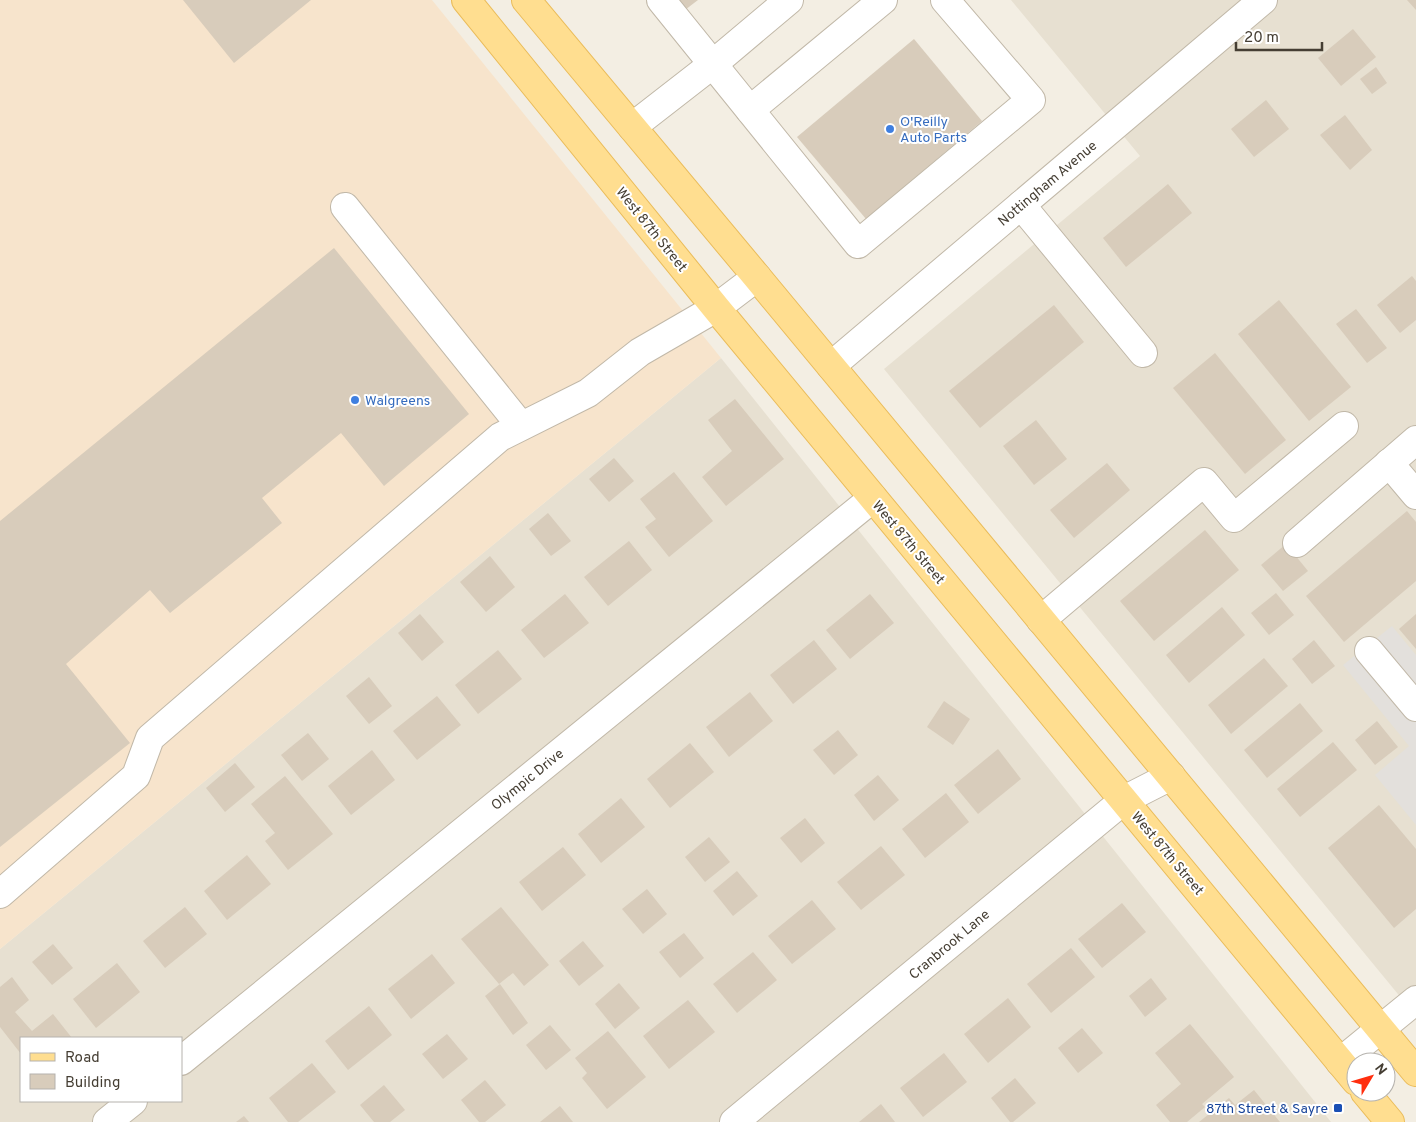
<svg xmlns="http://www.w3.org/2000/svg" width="1416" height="1122" font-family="Overpass,sans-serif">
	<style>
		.residential { fill: #e7e0d1; fill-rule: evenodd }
		.commercial { fill: #f7e4cc }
		.parking { fill: #e3e0dc }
		.building { fill: #d8ccbb }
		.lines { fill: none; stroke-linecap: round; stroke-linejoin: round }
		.minor-casing { stroke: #c1b8a8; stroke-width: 30 }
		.major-casing { stroke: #eabc5a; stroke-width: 30 }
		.minor { stroke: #fff; stroke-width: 28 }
		.major { stroke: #ffde90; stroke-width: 28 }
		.shop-dot { fill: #3f7fe0; stroke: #fff; stroke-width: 2 }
		.transit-dot { fill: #1a4fb4; stroke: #fff; stroke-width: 2 }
		.labels { text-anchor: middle; stroke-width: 4; stroke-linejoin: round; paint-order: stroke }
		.shop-label { font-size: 14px; fill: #366cbe; stroke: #fff; text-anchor: start }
		.street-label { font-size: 14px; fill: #453e33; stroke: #fff }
		.transit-label { font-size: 14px; fill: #164399; stroke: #fff; text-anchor: end }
	</style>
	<rect width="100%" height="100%" fill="#f3eee3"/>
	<g class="residential">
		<path d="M1011,0H1416V1016L884,369L1140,156Z"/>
		<path d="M721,358L1331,1122H0V949ZM21,1038H181V1101H21Z"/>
	</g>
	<path class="commercial" d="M0,0H432L721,358L0,949Z"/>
	<path class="parking" d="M1392,626L1416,655V825L1375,775L1409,746L1343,665Z"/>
	<g class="building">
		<path d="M183,0H311L234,63Z"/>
		<path d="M670,0H698L681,13Z"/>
		<path d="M1407,0H1416V10Z"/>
		<path d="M1353,29L1376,57L1341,86L1318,58Z"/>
		<path d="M914,39L982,121L866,219L797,137Z"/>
		<path d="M1376,67L1387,83L1372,94L1360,79Z"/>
		<path d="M1266,100L1289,129L1254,157L1231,129Z"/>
		<path d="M1345,115L1372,150L1350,170L1320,135Z"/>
		<path d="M1168,184L1192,213L1126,267L1103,238Z"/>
		<path d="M334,248L469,414L384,486L341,433L262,498L282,523L170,613L150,590L66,664L130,743L0,847V521Z"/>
		<path d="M1412,276L1416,281V320L1400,333L1377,305Z"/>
		<path d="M1279,300L1351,387L1309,421L1238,334Z"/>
		<path d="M1054,305L1084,342L980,428L949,391Z"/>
		<path d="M1356,309L1387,348L1367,363L1336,324Z"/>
		<path d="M1215,353L1286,440L1245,474L1173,388Z"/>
		<path d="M735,399L784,459L726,506L702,477L732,451L708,420Z"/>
		<path d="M1036,420L1067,459L1034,485L1003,446Z"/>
		<path d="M614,458L634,481L609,502L589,479Z"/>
		<path d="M1107,463L1130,490L1074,538L1050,510Z"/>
		<path d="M674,472L713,521L669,557L645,527L656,519L640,499Z"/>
		<path d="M1407,511L1416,522V581L1344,642L1306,596Z"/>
		<path d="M548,513L571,541L551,556L529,529Z"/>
		<path d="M1205,530L1239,570L1154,641L1120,601Z"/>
		<path d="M629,541L652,570L608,606L584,577Z"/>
		<path d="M1286,544L1308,571L1283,591L1261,565Z"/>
		<path d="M490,556L515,587L486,612L460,582Z"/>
		<path d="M1276,593L1294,615L1269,635L1251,613Z"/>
		<path d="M565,594L589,623L544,658L521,630Z"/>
		<path d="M870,594L894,623L850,659L826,630Z"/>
		<path d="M1222,607L1245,635L1189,683L1166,655Z"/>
		<path d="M420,614L444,642L422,661L398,633Z"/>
		<path d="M1416,614V649L1399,629Z"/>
		<path d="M814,640L837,669L793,704L770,675Z"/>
		<path d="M1314,640L1335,666L1312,684L1292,659Z"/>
		<path d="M498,650L522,679L478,714L455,685Z"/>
		<path d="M1264,658L1288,686L1231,734L1208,705Z"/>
		<path d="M369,677L392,706L369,724L346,696Z"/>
		<path d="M750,692L773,721L729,757L706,727Z"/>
		<path d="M437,696L461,725L417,760L393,731Z"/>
		<path d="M944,701L970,719L953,745L927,727Z"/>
		<path d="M1300,703L1323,731L1267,778L1244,750Z"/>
		<path d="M1377,721L1398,747L1375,765L1355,740Z"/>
		<path d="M838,730L858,755L834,775L813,750Z"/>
		<path d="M308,733L329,759L302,781L281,755Z"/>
		<path d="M1333,742L1357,770L1300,817L1277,789Z"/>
		<path d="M690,743L714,772L670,808L647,779Z"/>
		<path d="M998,749L1021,779L978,814L954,785Z"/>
		<path d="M372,750L395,780L351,815L328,786Z"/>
		<path d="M235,763L255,787L225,812L206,788Z"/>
		<path d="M878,775L899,800L874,821L854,795Z"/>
		<path d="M285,776L333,834L288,870L265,841L275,833L251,804Z"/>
		<path d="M946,793L969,822L925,858L902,829Z"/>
		<path d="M621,798L645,827L601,863L578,834Z"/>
		<path d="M1379,805L1416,849V909L1394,928L1328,848Z"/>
		<path d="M805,818L825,843L801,863L780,838Z"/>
		<path d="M709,837L730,862L705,882L685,857Z"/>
		<path d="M881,846L905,875L861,910L837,882Z"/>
		<path d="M563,847L586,875L542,911L519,882Z"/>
		<path d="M247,855L271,884L227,920L204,891Z"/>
		<path d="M737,871L758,896L733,916L713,891Z"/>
		<path d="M647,889L667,914L643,934L622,909Z"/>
		<path d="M812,900L836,929L792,964L768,936Z"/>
		<path d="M1122,903L1146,932L1102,968L1078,939Z"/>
		<path d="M185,907L207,934L165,968L143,941Z"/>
		<path d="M501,907L549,965L524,986L513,973L499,984L461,939Z"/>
		<path d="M684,933L704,958L680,978L659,952Z"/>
		<path d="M583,941L604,966L579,986L559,961Z"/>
		<path d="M53,944L73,968L52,985L32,962Z"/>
		<path d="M1071,948L1095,977L1051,1013L1027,984Z"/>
		<path d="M753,952L777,980L737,1013L713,984Z"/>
		<path d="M432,954L455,983L411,1019L388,989Z"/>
		<path d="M117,963L140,992L96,1028L73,999Z"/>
		<path d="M12,977L29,1000L15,1012L32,1031L53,1014L72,1038H21V1054L0,1027V987Z"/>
		<path d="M1151,978L1167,999L1145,1017L1129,996Z"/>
		<path d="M619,983L640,1008L615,1029L595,1004Z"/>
		<path d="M500,984L528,1023L513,1035L485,996Z"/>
		<path d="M1008,998L1031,1027L988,1063L964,1034Z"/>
		<path d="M688,1000L715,1032L669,1069L643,1036Z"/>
		<path d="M369,1006L392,1035L348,1070L325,1041Z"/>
		<path d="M1190,1024L1234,1077L1202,1104L1205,1107L1187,1122H1170L1156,1105L1181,1084L1155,1053Z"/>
		<path d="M550,1025L571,1050L546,1070L526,1045Z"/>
		<path d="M1082,1028L1103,1053L1078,1073L1058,1048Z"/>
		<path d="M608,1031L646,1077L607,1109L582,1078L587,1073L575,1058Z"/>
		<path d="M447,1034L468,1059L443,1079L422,1054Z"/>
		<path d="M944,1053L967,1082L923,1117L900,1088Z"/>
		<path d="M312,1063L336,1092L298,1122H288L269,1098Z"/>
		<path d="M1015,1078L1036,1103L1013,1122H1010L991,1098Z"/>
		<path d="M485,1080L506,1105L485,1122H479L461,1100Z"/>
		<path d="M384,1085L405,1110L390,1122H374L360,1105Z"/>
		<path d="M1254,1090L1280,1122H1199L1229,1098L1235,1105Z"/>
		<path d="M881,1104L895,1122H859Z"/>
		<path d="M560,1106L573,1122H540Z"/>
		<path d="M244,1116L249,1122H236Z"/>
	</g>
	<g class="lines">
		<defs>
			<g id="minor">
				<path d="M661,0L858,244L1031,100L945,0"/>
				<path d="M750,110L883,0"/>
				<path d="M632,127L713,64L789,0"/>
				<path d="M1021,205L1143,353"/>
				<path d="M345,207L521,426"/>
				<path d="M831,366L1263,0"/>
				<path d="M1389,463L1416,495"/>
				<path d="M1297,543L1416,440"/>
				<path d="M1041,620L1204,482L1234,518L1344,426"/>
				<path d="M1369,651L1416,707"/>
				<path d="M0,894L136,776L150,738L500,437L588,393L640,352L716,308L757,277"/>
				<path d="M181,1061L873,498"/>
				<path d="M1340,1062L1416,1000"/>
				<path d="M107,1122L133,1101"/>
				<path d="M734,1122L1124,800L1171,776"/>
			</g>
			<g id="major">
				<path d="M466,0L716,308L1356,1081"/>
				<path d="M526,0L757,277L1416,1072"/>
				<path d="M1365,1092L1390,1122"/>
			</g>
		</defs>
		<use href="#minor" class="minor-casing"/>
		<use href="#major" class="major-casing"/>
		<use href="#minor" class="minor"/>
		<use href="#major" class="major"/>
	</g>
	<g class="shop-dot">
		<circle cx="890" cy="129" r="5"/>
		<circle cx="355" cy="400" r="5"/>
	</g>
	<rect class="transit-dot" x="1333" y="1103" width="10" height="10" rx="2.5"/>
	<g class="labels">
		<g class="shop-label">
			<text x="900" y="126">O'Reilly<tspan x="900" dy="16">Auto Parts</tspan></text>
			<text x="365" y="405">Walgreens</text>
		</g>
		<g class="street-label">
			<text transform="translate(1047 183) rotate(-40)" y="5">Nottingham Avenue</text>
			<text transform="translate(652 229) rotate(51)" y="5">West 87th Street</text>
			<text transform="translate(909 542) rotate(50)" y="5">West 87th Street</text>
			<text transform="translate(527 779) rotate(-39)" y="5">Olympic Drive</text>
			<text transform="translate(1168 853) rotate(50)" y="5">West 87th Street</text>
			<text transform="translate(949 944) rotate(-40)" y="5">Cranbrook Lane</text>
		</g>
		<g class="transit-label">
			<text x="1328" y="1113">87th Street &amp; Sayre</text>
		</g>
	</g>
	<rect x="20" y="1037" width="162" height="65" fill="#ffffff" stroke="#b5b2ad"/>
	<rect x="30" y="1053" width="25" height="8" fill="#ffde90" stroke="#b5b2ad"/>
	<text x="65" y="1062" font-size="15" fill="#453e33">Road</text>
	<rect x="30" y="1074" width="25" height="15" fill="#d8ccbb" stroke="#b5b2ad"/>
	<text x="65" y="1087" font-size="15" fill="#453e33">Building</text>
	<g transform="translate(1371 1077) rotate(52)"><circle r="24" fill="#ffffff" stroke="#b5b2ad"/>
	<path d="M0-4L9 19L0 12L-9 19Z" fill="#ff2e0e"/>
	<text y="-8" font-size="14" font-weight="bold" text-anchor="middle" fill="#453e33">N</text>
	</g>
	<path d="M1236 42v8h86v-8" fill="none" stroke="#453e33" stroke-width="2.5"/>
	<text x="1244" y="42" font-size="15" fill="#453e33" stroke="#ffffff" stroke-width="4" paint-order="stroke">20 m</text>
</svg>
